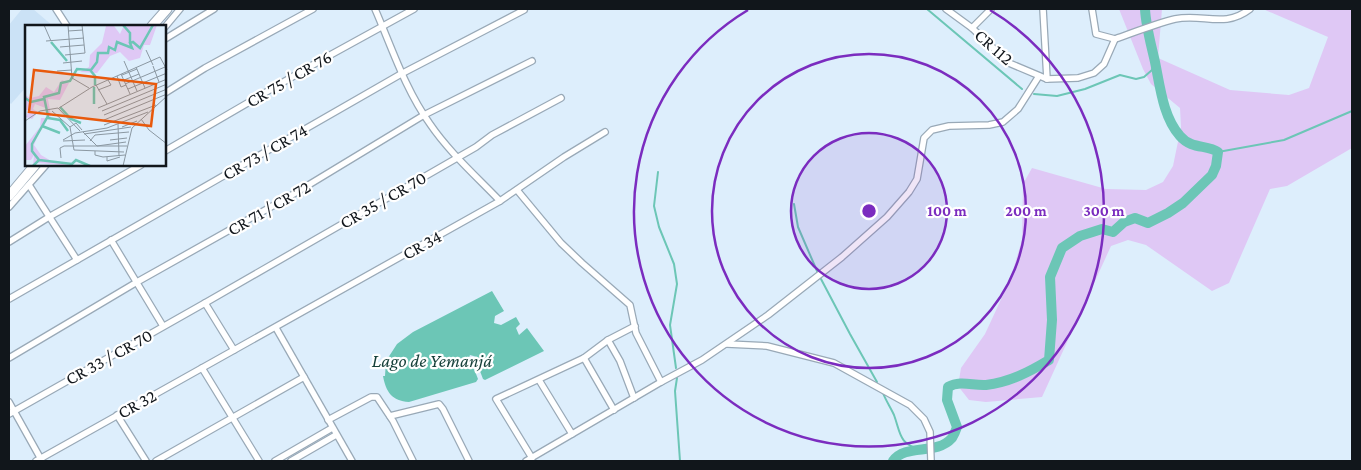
<svg xmlns="http://www.w3.org/2000/svg" width="1361" height="470" font-family="'Crimson Pro',serif">
	<style>
		.built { fill: #cbe2f6 }
		.green { fill: #dfc8f5 }
		.water { fill: #6cc6b6 }
		.lines { fill: none; stroke-linecap: round; stroke-linejoin: round }
		.stream { stroke: #6cc6b6; stroke-width: 2 }
		.river { stroke: #6cc6b6; stroke-width: 10 }
		.street-casing { stroke: #99a9b7; stroke-width: 8 }
		.primary-casing { stroke: #99a9b7; stroke-width: 11 }
		.street { stroke: #fff; stroke-width: 5.5 }
		.primary { stroke: #fff; stroke-width: 9 }
		.ring { fill: none; stroke: #7b2cbf; stroke-width: 2.5 }
		.labels { text-anchor: middle; stroke-width: 4.5; stroke-linejoin: round; paint-order: stroke }
		.street-label { font-size: 18px; fill: #11161b; stroke: #fff }
		.water-label { font-size: 19px; font-style: italic; fill: #153f39; stroke: #fff }
		.inset-river { fill: none; stroke: #6cc6b6; stroke-width: 2.5 }
		.inset-road { fill: none; stroke: #8b98a2; stroke-width: 1 }
		.view { fill: #e8590c; fill-opacity: 0.15; stroke: #e8590c; stroke-width: 2.5 }
		.inset-edge { fill: none; stroke: #11161b; stroke-width: 2.5 }
		.centre { fill: #7b2cbf; stroke: #fff; stroke-width: 2.5 }
		.ring-label { font-size: 15px; text-anchor: middle; font-weight: bold; fill: #7b2cbf; stroke: #fff; stroke-width: 4.5; stroke-linejoin: round; paint-order: stroke }
	</style>
	<rect width="100%" height="100%" fill="#ddeefc"/>
	<path class="built" d="M22,9H33L53,26H26V87L11,104L9,102V25Z"/>
	<path class="green" d="M1119,9H1162L1158,58L1230,90L1289,95L1309,88L1328,37L1263,9H1352V148L1287,186L1270,189L1229,283L1212,291L1146,245L1128,240L1111,246L1042,397L986,402L969,400L958,386L961,368L985,334L1010,280L1022,240L1023,184L1032,168L1106,189L1146,190L1163,182L1173,166L1181,127L1180,108L1151,84L1143,69Z"/>
	<path class="water" d="M492,291L504,311L495,316L494,323L501,325L516,317L520,324L516,328L519,335L527,328L544,351L485,380L483,379L475,358L477,357L470,355L468,360L471,361L478,379L476,382L409,402C392,401 386,392 383,376H385L386,361L397,344L413,332Z"/>
	<g class="lines">
		<g class="stream">
			<path d="M927,9L1022,89"/>
			<path d="M1034,94L1057,96L1085,89L1120,75L1136,79L1144,77L1152,70L1154,61"/>
			<path d="M1218,152L1284,140L1352,111"/>
			<path d="M658,172L654,206L659,227L674,264L677,284L670,325L676,368"/>
			<path d="M794,204L798,227L817,271"/>
			<path d="M821,279L850,334L877,382"/>
			<path d="M677,378L675,391L680,461"/>
			<path d="M883,393C886,401 891,408 894,415C901,434 898,443 921,450"/>
		</g>
		<path class="river" d="M893,461C906,443 936,456 952,438C954,435 956,430 957,427L947,400L948,387C961,380 973,386 986,385C1010,382 1029,372 1049,360L1052,320L1050,277L1062,248L1080,236L1102,229L1113,232L1124,222L1135,218L1148,223L1168,213L1183,203L1212,175L1216,166L1218,152C1207,144 1192,150 1180,136C1163,117 1160,86 1155,62C1151,44 1146,27 1145,9"/>
		<defs>
			<g id="street">
				<path d="M56,9L67,26"/>
				<path d="M375,9C392,48 405,89 430,124C449,152 476,176 500,201"/>
				<path d="M946,9L972,28L1009,63L1047,79L1078,78L1094,73L1104,64L1115,39"/>
				<path d="M1043,9L1047,79"/>
				<path d="M1092,9L1096,34L1115,39"/>
				<path d="M165,27L180,9"/>
				<path d="M972,28L991,9"/>
				<path d="M165,39L214,9"/>
				<path d="M1115,39C1135,32 1155,24 1175,19C1203,13 1224,29 1250,9"/>
				<path d="M165,93L205,68L313,9"/>
				<path d="M165,151L323,59L414,9"/>
				<path d="M29,185L77,260"/>
				<path d="M517,190L561,243L582,263L630,305L636,333L661,382"/>
				<path d="M9,207L46,165"/>
				<path d="M111,240L163,326"/>
				<path d="M9,242L49,217L141,165"/>
				<path d="M9,299L401,74L524,10"/>
				<path d="M205,303L234,350"/>
				<path d="M276,328L352,461"/>
				<path d="M608,340L620,361L634,398"/>
				<path d="M727,344L767,346L834,363L910,405L924,419L930,432L931,461"/>
				<path d="M9,358L137,282L292,195L424,115L532,61"/>
				<path d="M584,358L614,410"/>
				<path d="M202,368L259,461"/>
				<path d="M539,380L572,434"/>
				<path d="M9,402L42,461"/>
				<path d="M9,414L205,303L476,147L492,135L561,98"/>
				<path d="M117,415L146,461"/>
				<path d="M390,416L439,404L443,409L469,461"/>
				<path d="M328,420L371,397H377L393,421L413,461"/>
				<path d="M532,458L496,399L584,358L608,340L635,326"/>
				<path d="M36,461L500,201L564,157L605,132"/>
				<path d="M156,461L304,377"/>
				<path d="M275,461L332,428"/>
				<path d="M291,461L336,435"/>
				<path d="M526,461L661,382L702,360L768,315L842,257L887,217L909,192L917,179L924,138L932,130L949,126L989,125L1003,122L1018,109L1039,76"/>
			</g>
			<g id="primary">
				<path d="M152,26L167,9"/>
				<path d="M9,196L35,165"/>
			</g>
		</defs>
		<use href="#street" class="street-casing"/>
		<use href="#primary" class="primary-casing"/>
		<use href="#street" class="street"/>
		<use href="#primary" class="primary"/>
	</g>
	<circle cx="869" cy="211" r="78" fill="#7b2cbf" fill-opacity=".12"/>
	<g class="ring">
		<circle cx="869" cy="211" r="78"/>
		<circle cx="869" cy="211" r="157"/>
		<path d="M990 10A235 235 0 1 1 748 10"/>
	</g>
	<g class="labels">
		<g class="street-label">
			<text transform="translate(994 47) rotate(41)" y="6">CR 112</text>
			<text transform="translate(289 79) rotate(-30)" y="6">CR 75 / CR 76</text>
			<text transform="translate(265 152) rotate(-30)" y="6">CR 73 / CR 74</text>
			<text transform="translate(383 200) rotate(-30)" y="6">CR 35 / CR 70</text>
			<text transform="translate(269 208) rotate(-30)" y="6">CR 71 / CR 72</text>
			<text transform="translate(422 245) rotate(-29)" y="6">CR 34</text>
			<text transform="translate(109 357) rotate(-29)" y="6">CR 33 / CR 70</text>
			<text transform="translate(137 404) rotate(-29)" y="6">CR 32</text>
		</g>
		<g class="water-label">
			<text x="432" y="367">Lago de Yemanjá</text>
		</g>
	</g>
	<g transform="translate(25 25)">
		<rect width="141" height="141" fill="#ddeefc"/>
		<path d="M99,0H132L125,20H119L115,33L104,36L95,27L85,31L72,48L55,47L64,42L65,30L77,18L81,1H89L95,9ZM37,55L44,58L35,75L23,74L26,91L18,98L9,120L16,130L28,137L49,141L12,138L8,141L9,130L6,135H0V121L15,102L16,93H21L23,84L10,79L8,84L13,87L7,94L1,92L4,85H0V70L5,73L14,71L21,62L29,67Z" fill="#dfc8f5"/>
		<path class="inset-river" d="M98,0L105,8V17M26,17L42,36M65,45L70,51V60M0,73L6,77L19,74M69,79V62M35,82L46,94L56,98M23,93L35,95L43,106M17,101L35,108M14,135L47,139L51,135L65,141M8,141L14,135L7,126V119L23,91L19,72L34,68L36,58L45,56L52,44L66,45L72,37L73,28H83L84,22L90,25L92,17L107,23L105,18L108,17L115,23L128,0"/>
		<path class="inset-road" d="M19,0L26,16M43,0L47,53L64,63M43,6L58,5M21,16L59,13M35,22L59,20M121,25L128,40M40,30L60,28L57,0M99,36L112,66M38,38L57,36M128,41L134,57M111,42L120,63M32,46L47,45M96,49L105,69M97,50L112,44M92,51L96,62L101,60M99,55L114,49M100,59L140,42M71,60L82,79M103,64L142,48M73,65L86,60L83,55M34,83L67,62L135,32L142,45M73,83L142,54M27,86L45,102L49,125L99,127M77,86L142,59M79,90L142,64M116,94L124,105L142,119M79,95L142,69M0,96L15,86L33,83L55,106M93,99L94,131M79,100L131,80M45,102L51,98L57,105M97,102L112,96M58,107L72,121L101,117M59,109L106,102M38,115L50,108L82,103L123,87M85,115L102,113M38,116L60,115M65,116L70,110L104,107M70,126V130L78,132L100,130M82,132V136L95,132M36,133L35,123L39,121H102M98,141L107,103L142,71"/>
		<path class="view" d="M9,45L131,59L126,101L4,87Z"/>
		<rect width="141" height="141" class="inset-edge"/>
	</g>
	<circle cx="869" cy="211" r="8" class="centre"/>
	<g class="ring-label">
		<text x="947" y="216">100 m</text>
		<text x="1026" y="216">200 m</text>
		<text x="1104" y="216">300 m</text>
	</g>
	<rect width="1361" height="470" fill="none" stroke="#11161b" stroke-width="20"/>
</svg>
